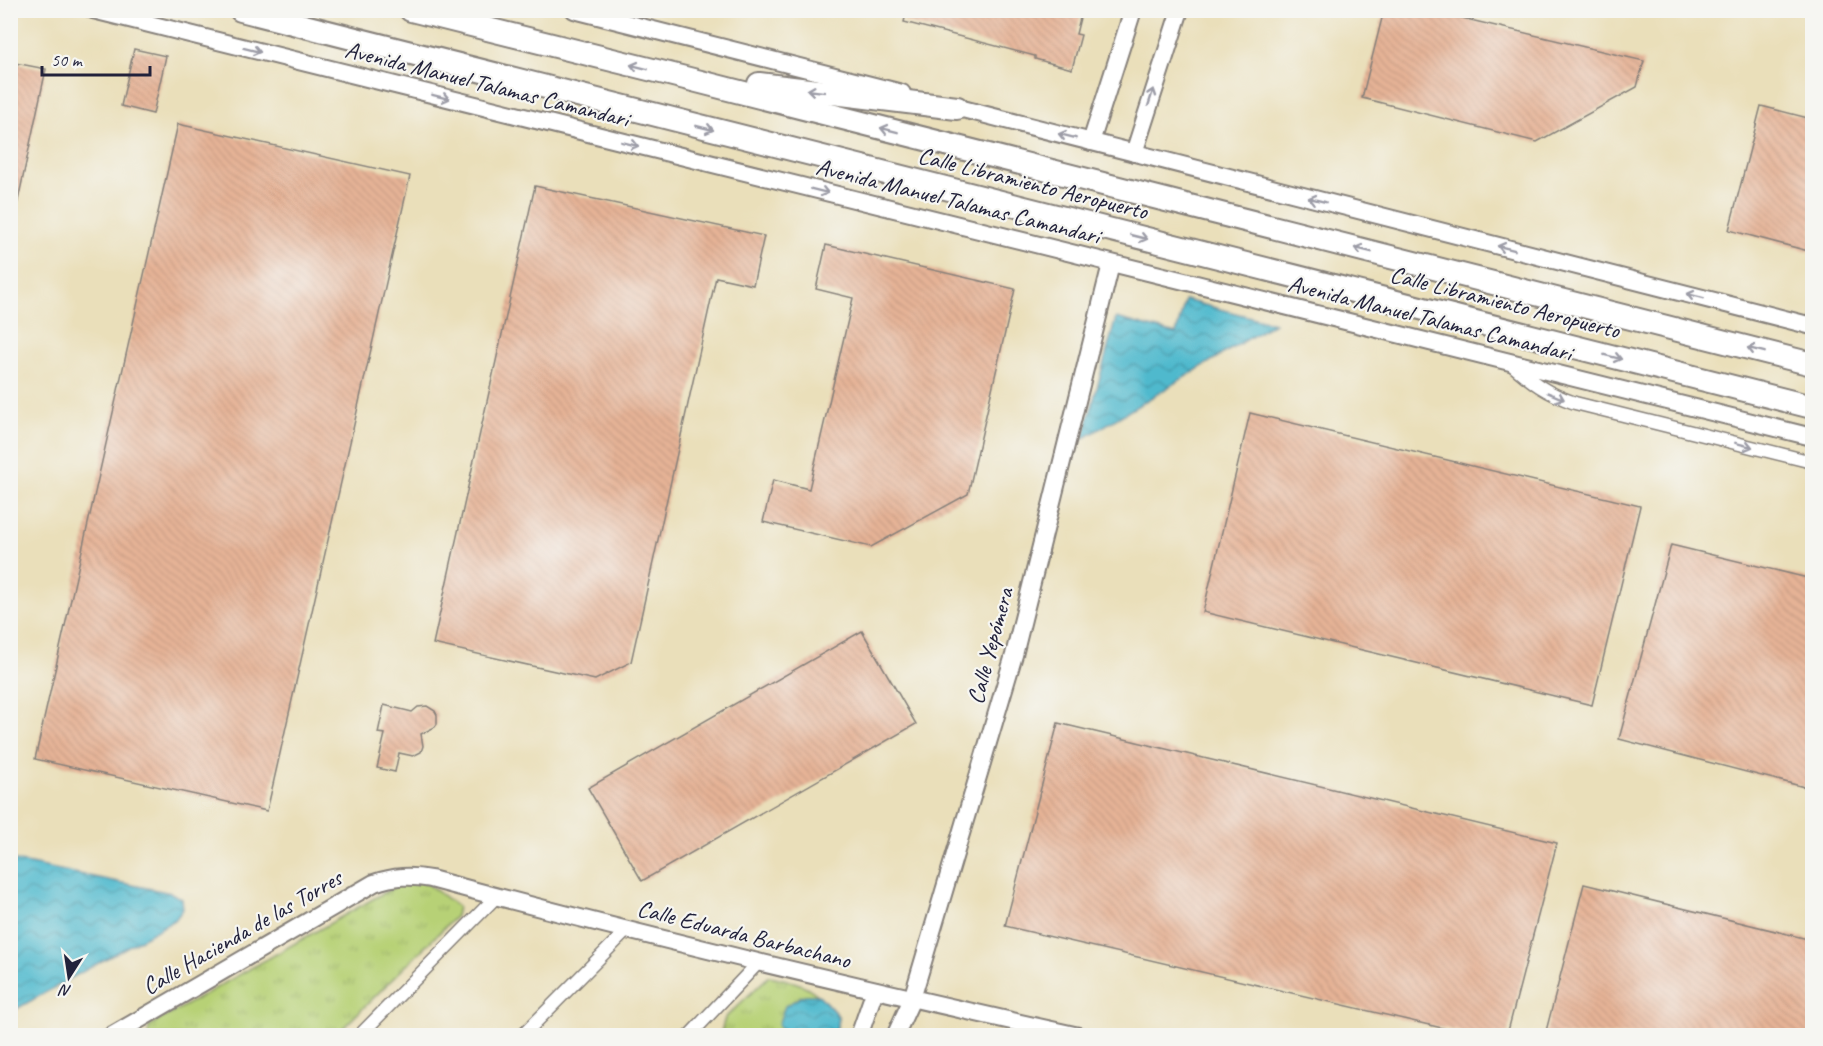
<svg xmlns="http://www.w3.org/2000/svg" width="1823" height="1046" font-family="Caveat,sans-serif">
	<style>
		.park { fill: url(#park-tufts); stroke: #6c7a58; stroke-width: 1.5 }
		.water { fill: url(#water-waves); stroke: #396e84; stroke-width: 1.5 }
		.building { fill: url(#building-back-hatch) }
		.lines { fill: none; stroke-linecap: round; stroke-linejoin: round }
		.street-casing { stroke: #86807a; stroke-width: 15 }
		.secondary-casing { stroke: #86807a; stroke-width: 20 }
		.highway-casing { stroke: #86807a; stroke-width: 26 }
		.street { stroke: #fff; stroke-width: 12 }
		.secondary { stroke: #fff; stroke-width: 16 }
		.highway { stroke: #fff; stroke-width: 22 }
		.oneway { stroke: #9c9ca7 }
		.labels { text-anchor: middle; stroke-width: 4.5; stroke-linejoin: round; paint-order: stroke }
		.street-label { font-size: 24px; fill: #22223b; stroke: #f6f6f2 }
	</style>
	<defs>
		<pattern id="park-tufts" width="24" height="20" patternUnits="userSpaceOnUse" patternTransform="scale(1.5)"><rect width="24" height="20" fill="#b7d176"/><path d="M3 7l-1-3M5 7V3M7 7l1-3M15 17l-1-3M17 17v-4M19 17l1-3" fill="none" stroke="#9db367"/></pattern>
		<pattern id="water-waves" width="16" height="10" patternUnits="userSpaceOnUse" patternTransform="scale(1.5)"><rect width="16" height="10" fill="#50b9cd"/><path d="M0 5q4-4 8 0t8 0" fill="none" stroke="#4296a8"/></pattern>
		<pattern id="building-back-hatch" width="6" height="6" patternUnits="userSpaceOnUse" patternTransform="scale(1.5)"><rect width="6" height="6" fill="#e6b396"/><path d="M-1 5l2 2M0 0l6 6M5-1l2 2" fill="none" stroke="#c59a82"/></pattern>
	</defs>
	<rect width="100%" height="100%" fill="#f6f6f2"/>
	<filter id="ink" filterUnits="userSpaceOnUse"><feTurbulence type="fractalNoise" baseFrequency=".0167" numOctaves="2"/><feDisplacementMap in="SourceGraphic" scale="12" xChannelSelector="R" yChannelSelector="G"/><feConvolveMatrix kernelMatrix="1 2 1 2 8 2 1 2 1" color-interpolation-filters="sRGB"/></filter>
	<filter id="wash" filterUnits="userSpaceOnUse"><feTurbulence type="fractalNoise" baseFrequency=".008" numOctaves="4" result="noise"/><feDisplacementMap in="SourceGraphic" scale="24" xChannelSelector="R" yChannelSelector="G"/><feGaussianBlur stdDeviation="1.35" result="paint"/><feColorMatrix in="noise" values="0 0 0 0 0 0 0 0 0 0 0 0 0 0 0 0 0 1.4 0 .05"/><feComposite in="paint" operator="in"/></filter>
	<g filter="url(#wash)">
		<rect width="100%" height="100%" fill="#eadfba"/>
		<g class="park">
			<path d="M410,878L421,879L458,907L456,916L336,1035L148,1036L149,1026Z"/>
			<path d="M769,976C806,983 814,988 838,1016L836,1035L723,1036L721,1032L725,1018Z"/>
		</g>
		<g class="water">
			<path d="M1185,300L1274,323L1083,439L1116,318L1176,334Z"/>
			<path d="M11,860L171,893L182,899L183,909L175,920L11,1012Z"/>
			<path d="M804,995H819L838,1016L836,1034L785,1035L778,1025L785,1006Z"/>
		</g>
		<g id="blocks">
			<g class="building">
				<path d="M907,10H1082L1076,34L1081,35L1072,69L1035,59V56L904,22Z"/>
				<path d="M1384,10H1428L1644,61L1637,87L1537,142L1362,98Z"/>
				<path d="M134,49L166,56L153,114L121,106Z"/>
				<path d="M10,62L46,69L16,210L10,209Z"/>
				<path d="M1761,106L1812,119V252L1729,230Z"/>
				<path d="M178,124L410,176L267,811L35,759Z"/>
				<path d="M535,186L764,236L753,285L716,277L631,662L595,680L433,644Z"/>
				<path d="M826,245L1015,289L968,494L871,547L763,522L773,480L809,489L853,298L816,289Z"/>
				<path d="M1250,413L1640,506L1592,705L1203,612Z"/>
				<path d="M1671,545L1812,579V789L1619,739Z"/>
				<path d="M862,631L916,724L642,881L588,788Z"/>
				<path d="M384,705L412,712L418,707L427,706L435,711L437,715V724L435,727L421,734L423,746L421,752L413,756L399,753L395,772L377,768L385,734L378,733Z"/>
				<path d="M1058,723L1557,843L1507,1035H1472L1005,926Z"/>
				<path d="M1584,884L1812,940V1035H1545Z"/>
			</g>
		</g>
	</g>
	<g filter="url(#ink)">
		<use href="#blocks" fill-opacity="0" stroke="#86807a" stroke-width="1.5"/>
		<g class="lines">
			<defs>
				<g id="street">
					<path d="M1510,363C1533,383 1546,393 1575,403L1812,462"/>
					<path d="M359,1036L496,897"/>
					<path d="M522,1036L627,930"/>
					<path d="M689,1036L759,962"/>
				</g>
				<g id="secondary">
					<path d="M93,10L1812,437"/>
					<path d="M574,10L902,93"/>
					<path d="M947,105L1812,326"/>
					<path d="M1091,142L1133,10"/>
					<path d="M1134,153L1180,10"/>
					<path d="M111,1036L374,883C394,876 410,875 431,879C646,937 862,988 1079,1036"/>
					<path d="M859,1036L875,990"/>
					<path d="M895,1036L912,999L1014,655L1111,264"/>
				</g>
				<g id="highway">
					<path d="M241,10L1812,407"/>
					<path d="M411,10L689,79L1812,364"/>
					<path d="M759,84L957,108"/>
				</g>
			</defs>
			<use href="#street" class="street-casing"/>
			<use href="#secondary" class="secondary-casing"/>
			<use href="#highway" class="highway-casing"/>
			<use href="#street" class="street"/>
			<use href="#secondary" class="secondary"/>
			<use href="#highway" class="highway"/>
		</g>
		<defs><path id="oneway-shaft" d="M-6 0H5M1.5-3L5.5 0L1.5 3" fill="none" stroke-width="1.6" stroke-linecap="round" stroke-linejoin="round" transform="scale(1.5)"/></defs>
		<g class="oneway">
			<use href="#oneway-shaft" transform="translate(252 50) rotate(14)"/>
			<use href="#oneway-shaft" transform="translate(639 67) rotate(-166)"/>
			<use href="#oneway-shaft" transform="translate(816 91) rotate(-173)"/>
			<use href="#oneway-shaft" transform="translate(441 97) rotate(14)"/>
			<use href="#oneway-shaft" transform="translate(1151 97) rotate(-72)"/>
			<use href="#oneway-shaft" transform="translate(705 128) rotate(14)"/>
			<use href="#oneway-shaft" transform="translate(889 130) rotate(-166)"/>
			<use href="#oneway-shaft" transform="translate(1067 136) rotate(-166)"/>
			<use href="#oneway-shaft" transform="translate(630 144) rotate(14)"/>
			<use href="#oneway-shaft" transform="translate(820 191) rotate(14)"/>
			<use href="#oneway-shaft" transform="translate(1317 200) rotate(-166)"/>
			<use href="#oneway-shaft" transform="translate(1139 237) rotate(14)"/>
			<use href="#oneway-shaft" transform="translate(1506 248) rotate(-166)"/>
			<use href="#oneway-shaft" transform="translate(1363 250) rotate(-166)"/>
			<use href="#oneway-shaft" transform="translate(1695 296) rotate(-166)"/>
			<use href="#oneway-shaft" transform="translate(1756 350) rotate(-166)"/>
			<use href="#oneway-shaft" transform="translate(1613 357) rotate(14)"/>
			<use href="#oneway-shaft" transform="translate(1556 396) rotate(23)"/>
			<use href="#oneway-shaft" transform="translate(1744 445) rotate(14)"/>
		</g>
	</g>
	<g class="labels">
		<g class="street-label">
			<text transform="translate(487 84) rotate(14)" y="8">Avenida Manuel Talamas Camandari</text>
			<text transform="translate(1033 183) rotate(14)" y="8">Calle Libramiento Aeropuerto</text>
			<text transform="translate(958 201) rotate(14)" y="8">Avenida Manuel Talamas Camandari</text>
			<text transform="translate(1505 302) rotate(14)" y="8">Calle Libramiento Aeropuerto</text>
			<text transform="translate(1430 318) rotate(14)" y="8">Avenida Manuel Talamas Camandari</text>
			<text transform="translate(990 646) rotate(-75)" y="8">Calle Yepómera</text>
			<text transform="translate(242 932) rotate(-30)" y="8">Calle Hacienda de las Torres</text>
			<text transform="translate(744 934) rotate(14)" y="8">Calle Eduarda Barbachano</text>
		</g>
	</g>
	<rect width="1823" height="1046" fill="none" stroke="#f6f6f2" stroke-width="36"/>
	<g transform="translate(69 977) rotate(192)" stroke="#f6f6f2" stroke-width="4.5" paint-order="stroke">
	<path d="M0-4.5L10 22L0 15L-10 22Z" fill="#22223b"/>
	<text y="-9" font-size="16" font-weight="bold" text-anchor="middle" fill="#22223b">N</text>
	</g>
	<path d="M42 66v9h108v-9" fill="none" stroke="#22223b" stroke-width="3"/>
	<text x="51" y="66" font-size="18" fill="#22223b" stroke="#f6f6f2" stroke-width="4.5" paint-order="stroke">50 m</text>
</svg>
